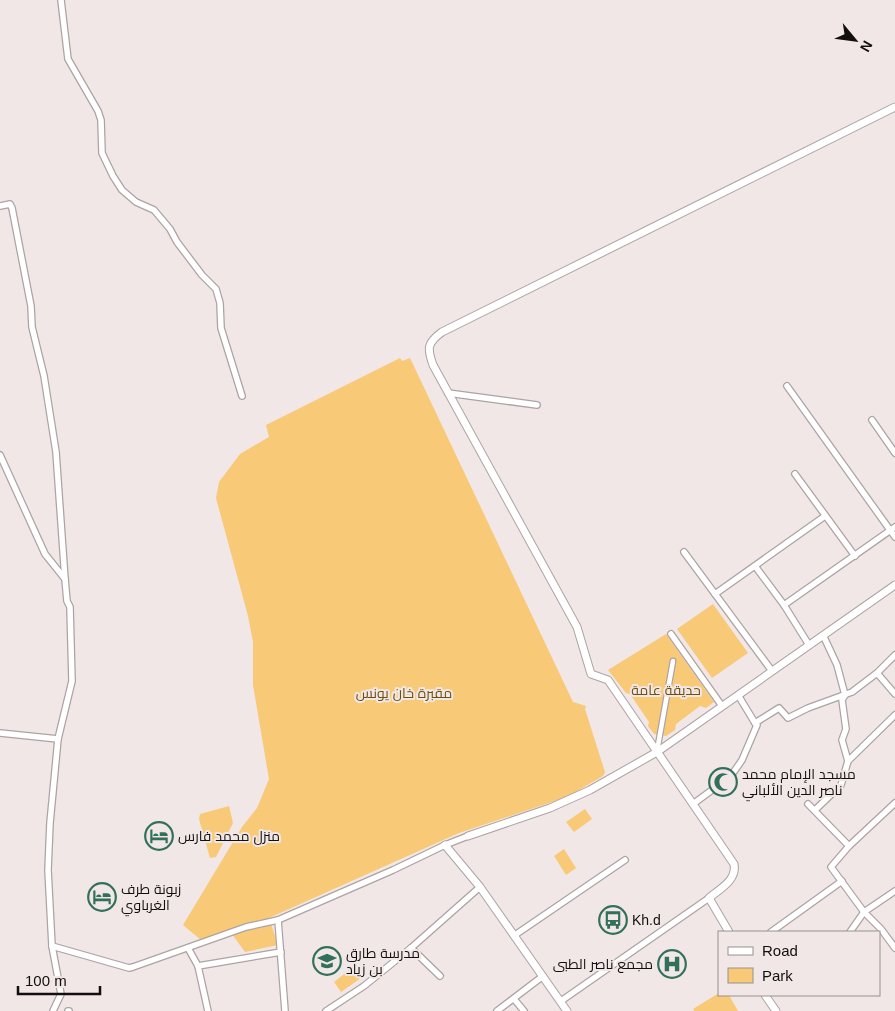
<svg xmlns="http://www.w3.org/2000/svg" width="895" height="1011" font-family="Arial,Cairo,sans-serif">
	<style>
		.green { fill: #f8c976 }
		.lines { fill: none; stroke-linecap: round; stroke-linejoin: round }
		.pedestrian-casing { stroke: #ada3a3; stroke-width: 7 }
		.minor-casing { stroke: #ada3a3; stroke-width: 8 }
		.tertiary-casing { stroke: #ada3a3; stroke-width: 9 }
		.pedestrian { stroke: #fff; stroke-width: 4.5 }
		.minor { stroke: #fff; stroke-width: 5.5 }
		.tertiary { stroke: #fff; stroke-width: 7 }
		.labels { text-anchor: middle; stroke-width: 4; stroke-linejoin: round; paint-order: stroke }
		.park-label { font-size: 14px; fill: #6e4f0f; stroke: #f1e7e7 }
		.poi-label { font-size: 14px; fill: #130f0f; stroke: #f1e7e7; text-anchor: start }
	</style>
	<rect width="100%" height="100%" fill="#f1e7e7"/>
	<g class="green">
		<path d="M400,358L402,361L410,358L573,702L586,706L585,709L605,772L603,776L567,797L459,833L269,918L278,945L245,952L229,930L201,940L183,925L242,827L257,808L269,779L253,685V642L248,616L216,498L219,482L240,454L269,437L266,425Z"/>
		<path d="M713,604L748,653L712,678L677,629Z"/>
		<path d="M666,634L714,702L706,708L700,706L676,724L675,730L666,736L654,734L648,726L649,722L630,694L626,693L608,670Z"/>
		<path d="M229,806L233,823L216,857L210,858L199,819L200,814Z"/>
		<path d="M585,809L592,819L574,832L566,822Z"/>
		<path d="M564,849L576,868L566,875L554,856Z"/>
		<path d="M353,967L361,978L341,992L334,982Z"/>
		<path d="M719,993V995H729L738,1011H694L693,1009Z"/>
	</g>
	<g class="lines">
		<defs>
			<path id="pedestrian" d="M657,751L673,661"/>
			<g id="minor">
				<path d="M61,0L68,59L98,111L101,120L102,153L113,176L122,190L136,202L154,210L170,229L177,242L202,275L216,289L220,303L221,328L242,396"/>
				<path d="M0,206L10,204L12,208L31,306L32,327L44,376L56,452L65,579L67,601L70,607L72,681L58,739L50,823L48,870L52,946L61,994L53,1011"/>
				<path d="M787,386L895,537"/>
				<path d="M448,393L537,405"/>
				<path d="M872,420L895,453"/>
				<path d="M0,455L45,554L65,579"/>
				<path d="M795,474L855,556"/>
				<path d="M684,552L772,671"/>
				<path d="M755,566L784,605L809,645"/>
				<path d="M715,594L825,516"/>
				<path d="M784,605L895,527"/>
				<path d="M671,634L722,706"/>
				<path d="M877,673L895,694"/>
				<path d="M738,695L755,723"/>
				<path d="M0,733L58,739"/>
				<path d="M848,761L895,715"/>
				<path d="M895,803L849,846L831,867L864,912L881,929L895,948"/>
				<path d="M693,804L731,776L742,760L757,725L755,723L779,708L788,718L808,708L852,692L877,673L895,655"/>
				<path d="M808,804L849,846"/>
				<path d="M815,810L841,785L848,761L842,740L846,729L842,700L845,695L837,665L823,635"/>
				<path d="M278,920L285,1011"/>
				<path d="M771,932L842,881"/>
				<path d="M850,932L864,912L895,891"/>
				<path d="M515,935L625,860"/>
				<path d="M52,946L129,968L133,967L246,927L278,920L393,870L445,845L468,836"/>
				<path d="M188,948L198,966L208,1011"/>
				<path d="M411,948L440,976"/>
				<path d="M198,966L281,952"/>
				<path d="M514,999L524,1011"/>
				<path d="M561,1001L709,898"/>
				<path d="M68,1011H69"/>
				<path d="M326,1011L364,986L411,948L480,887"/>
				<path d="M497,1011L543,976"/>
			</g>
			<g id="tertiary">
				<path d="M468,836L550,808L590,790L657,752L895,585"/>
				<path d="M445,845L480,887L567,1011"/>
				<path d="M729,932L709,898C721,888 737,880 734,864L608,680L591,674L577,627L433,365C427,348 427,343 442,332L895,107"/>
				<path d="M765,995L776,1011"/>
			</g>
		</defs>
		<use href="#pedestrian" class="pedestrian-casing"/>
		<use href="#minor" class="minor-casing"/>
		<use href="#tertiary" class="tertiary-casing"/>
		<use href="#pedestrian" class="pedestrian"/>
		<use href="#minor" class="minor"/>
		<use href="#tertiary" class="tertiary"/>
	</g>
	<defs>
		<symbol id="mosque-ring" viewBox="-11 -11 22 22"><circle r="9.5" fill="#f1e7e7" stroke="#32705c" stroke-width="1.5"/><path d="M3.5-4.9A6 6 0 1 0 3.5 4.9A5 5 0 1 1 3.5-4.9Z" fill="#32705c"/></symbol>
		<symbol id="hotel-ring" viewBox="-11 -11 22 22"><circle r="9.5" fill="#f1e7e7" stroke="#32705c" stroke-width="1.5"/><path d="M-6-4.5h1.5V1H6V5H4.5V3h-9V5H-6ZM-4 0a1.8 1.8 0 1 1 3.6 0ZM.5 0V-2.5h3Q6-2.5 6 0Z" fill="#32705c"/></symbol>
		<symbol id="bus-ring" viewBox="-11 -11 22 22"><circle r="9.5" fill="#f1e7e7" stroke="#32705c" stroke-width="1.5"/><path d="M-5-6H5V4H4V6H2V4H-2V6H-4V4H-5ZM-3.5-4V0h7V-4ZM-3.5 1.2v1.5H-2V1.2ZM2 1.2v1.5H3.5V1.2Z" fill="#32705c"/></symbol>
		<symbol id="school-ring" viewBox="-11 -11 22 22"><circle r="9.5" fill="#f1e7e7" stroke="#32705c" stroke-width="1.5"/><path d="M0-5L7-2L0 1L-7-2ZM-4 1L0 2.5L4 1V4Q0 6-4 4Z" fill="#32705c"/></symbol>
		<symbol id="hospital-ring" viewBox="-11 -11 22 22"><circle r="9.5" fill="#f1e7e7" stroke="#32705c" stroke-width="1.5"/><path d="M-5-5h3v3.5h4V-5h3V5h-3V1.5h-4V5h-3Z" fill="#32705c"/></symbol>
	</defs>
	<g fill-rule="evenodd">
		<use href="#mosque-ring" x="707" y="766" width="32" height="32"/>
		<use href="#hotel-ring" x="143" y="820" width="32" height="32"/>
		<use href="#hotel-ring" x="86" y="881" width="32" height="32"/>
		<use href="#bus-ring" x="597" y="904" width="32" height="32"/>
		<use href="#school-ring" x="311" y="945" width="32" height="32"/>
		<use href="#hospital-ring" x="656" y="948" width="32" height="32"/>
	</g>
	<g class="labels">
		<g class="park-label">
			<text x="666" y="695">حديقة عامة</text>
			<text x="404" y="698">مقبرة خان يونس</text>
		</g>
		<g class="poi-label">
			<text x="742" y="779">مسجد الإمام محمد<tspan x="742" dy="16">ناصر الدين الألباني</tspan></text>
			<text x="178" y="841">منزل محمد فارس</text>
			<text x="121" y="894">زبونة طرف<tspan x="121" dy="16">الغرباوي</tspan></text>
			<text x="632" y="925">Kh.d</text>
			<text x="346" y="958">مدرسة طارق<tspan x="346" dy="16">بن زياد</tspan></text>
			<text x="653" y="969" text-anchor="end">مجمع ناصر الطبى</text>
		</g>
	</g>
	<rect x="718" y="931" width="162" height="65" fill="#f1e7e7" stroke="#989191"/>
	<rect x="728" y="947" width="25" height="8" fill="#ffffff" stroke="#989191"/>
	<text x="762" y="956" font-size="15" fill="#130f0f">Road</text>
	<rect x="728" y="968" width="25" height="15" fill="#f8c976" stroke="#989191"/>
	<text x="762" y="981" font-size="15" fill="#130f0f">Park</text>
	<g transform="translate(855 40) rotate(119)" stroke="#f1e7e7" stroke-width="4" paint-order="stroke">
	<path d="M0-4L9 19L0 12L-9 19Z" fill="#130f0f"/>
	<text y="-8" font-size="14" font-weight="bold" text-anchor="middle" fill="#130f0f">N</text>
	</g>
	<path d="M18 986v8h82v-8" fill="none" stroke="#130f0f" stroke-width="2.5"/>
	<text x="25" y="986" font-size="15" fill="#130f0f" stroke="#f1e7e7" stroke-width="4" paint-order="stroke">100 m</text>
</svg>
